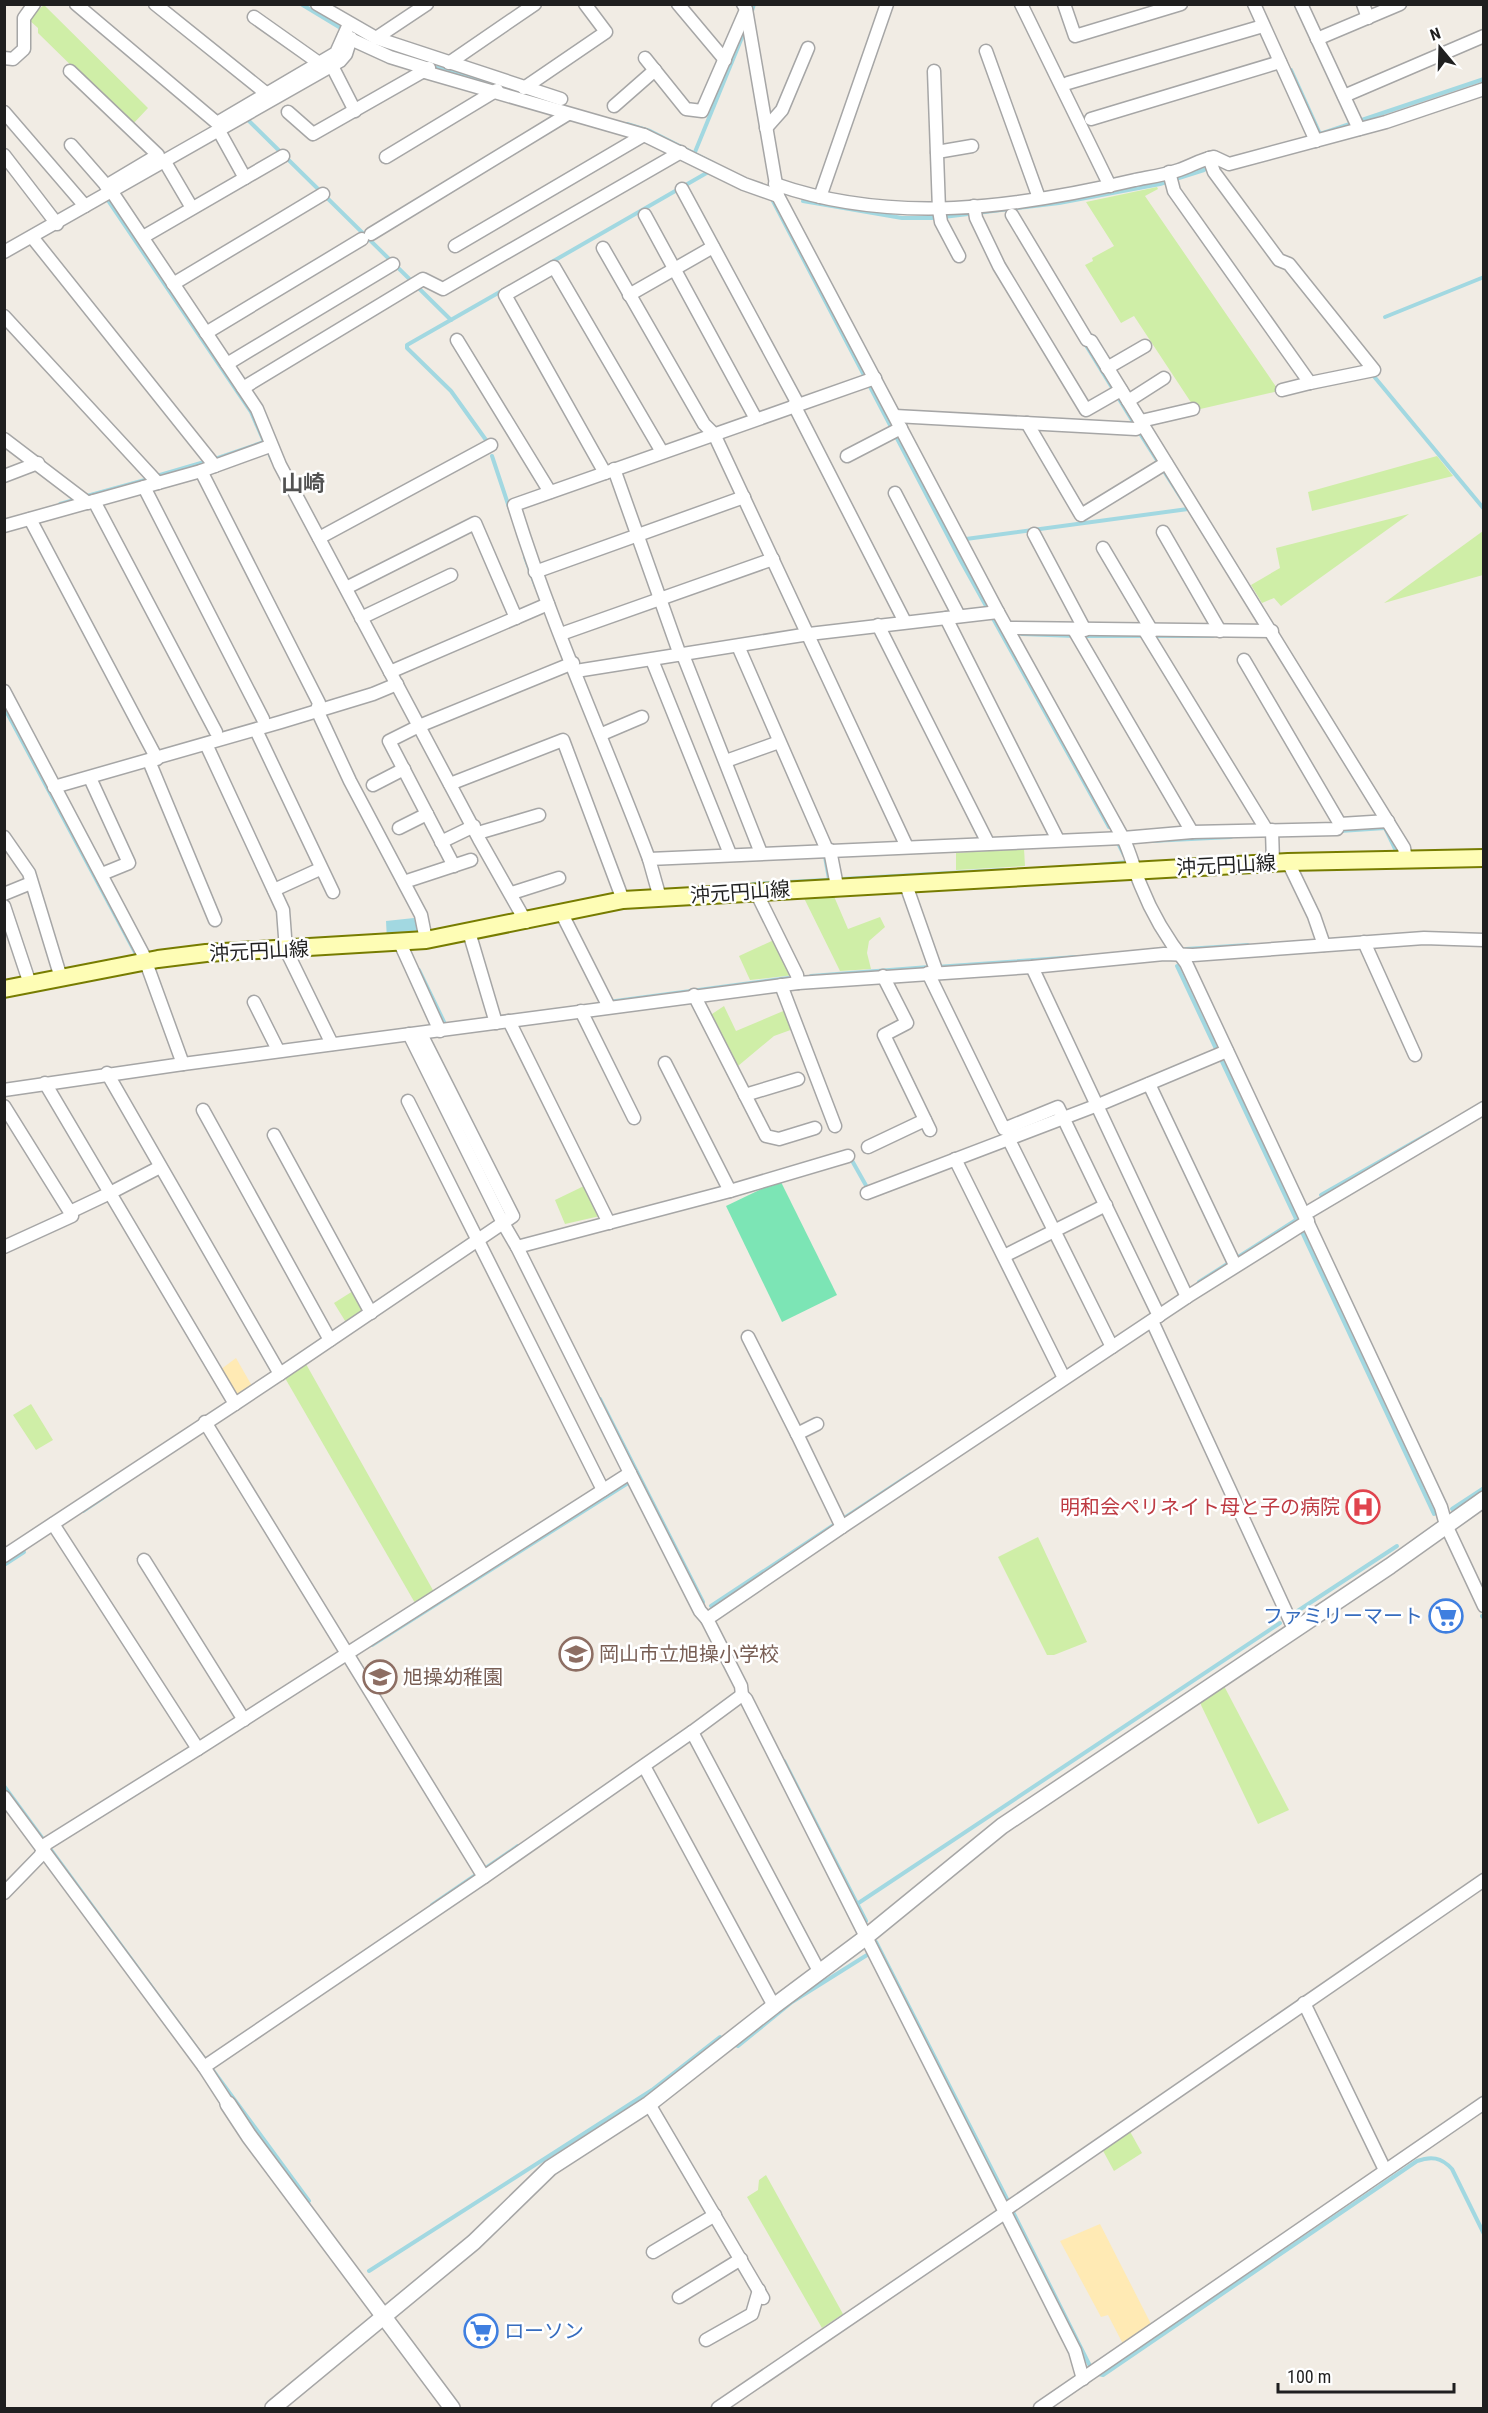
<svg xmlns="http://www.w3.org/2000/svg" width="1488" height="2413" font-family="'Roboto Condensed','Noto Sans JP',sans-serif">
	<style>
		.grass { fill: #cfeea7 }
		.sand { fill: #ffeab4 }
		.pitch { fill: #7ce5b5 }
		.water { fill: #a2d8e1 }
		.lines { fill: none; stroke-linecap: round; stroke-linejoin: round }
		.stream { stroke: #a2d8e1; stroke-width: 4 }
		.minor-casing { stroke: #a6a6a6; stroke-width: 15 }
		.tertiary-casing { stroke: #a6a6a6; stroke-width: 18 }
		.secondary-casing { stroke: #777c00; stroke-width: 20 }
		.minor { stroke: #fff; stroke-width: 12 }
		.tertiary { stroke: #fff; stroke-width: 15 }
		.secondary { stroke: #fefdb5; stroke-width: 16 }
		.labels { text-anchor: middle; stroke-width: 5; stroke-linejoin: round; paint-order: stroke }
		.street-label { font-size: 20px; fill: #1f1f1f; stroke: #fff }
		.health-label { font-size: 20px; fill: #be3a42; stroke: #fff; text-anchor: end }
		.shop-label { font-size: 20px; fill: #366cbe; stroke: #fff; text-anchor: end }
		.education-label { font-size: 20px; fill: #785e54; stroke: #fff; text-anchor: start }
		.quarter-label { font-size: 22px; font-weight: bold; fill: #525252; stroke: #fff }
	</style>
	<rect width="100%" height="100%" fill="#f1ece4"/>
	<g class="grass">
		<path d="M44,5L148,108L132,125L38,33V28L28,19Z"/>
		<path d="M1157,187L1158,189L1145,196L1279,391L1196,410L1134,316L1121,323L1085,265L1093,261L1092,258L1114,246L1086,202Z"/>
		<path d="M1437,456L1453,476L1312,511L1308,492Z"/>
		<path d="M1409,514L1281,606L1274,598L1262,603L1251,585L1280,568L1276,548Z"/>
		<path d="M1483,531V575L1384,603Z"/>
		<path d="M1024,849L1025,866L956,870V853Z"/>
		<path d="M802,894H833L848,929L880,917L885,927L869,941L867,953L871,969L840,971Z"/>
		<path d="M776,939L794,975L750,980L739,956Z"/>
		<path d="M724,1006L736,1031L788,1009L796,1028L774,1036L738,1066L709,1016Z"/>
		<path d="M586,1185L600,1216L565,1224L555,1200Z"/>
		<path d="M353,1291L363,1309L362,1314L347,1324L334,1303Z"/>
		<path d="M306,1364L434,1592L415,1603L285,1378Z"/>
		<path d="M31,1404L53,1440L36,1450L13,1415Z"/>
		<path d="M1038,1537L1087,1642L1054,1655H1047L998,1557Z"/>
		<path d="M1223,1684L1289,1810L1258,1824L1201,1705V1699Z"/>
		<path d="M1128,2128L1142,2153L1114,2171L1101,2147Z"/>
		<path d="M766,2175L843,2314L822,2328L747,2197L758,2190L759,2180Z"/>
	</g>
	<g class="sand">
		<path d="M236,1358L252,1386L236,1397L220,1370Z"/>
		<path d="M1100,2224L1151,2324L1123,2344L1108,2315L1101,2317L1060,2241Z"/>
	</g>
	<path class="pitch" d="M780,1180L837,1295L782,1322L726,1206Z"/>
	<path class="water" d="M414,918L420,937L387,940L386,921Z"/>
	<g class="lines">
		<g class="stream">
			<path d="M301,4L344,30"/>
			<path d="M752,11L754,4"/>
			<path d="M431,66L490,84"/>
			<path d="M1291,70L1320,134L1484,79"/>
			<path d="M245,117L451,320"/>
			<path d="M627,124L650,131L715,164"/>
			<path d="M695,152L745,30"/>
			<path d="M105,196L251,412L272,460"/>
			<path d="M773,201L961,561L1109,827"/>
			<path d="M803,201L902,218H935L1059,203L1160,184L1204,170"/>
			<path d="M550,263L710,171"/>
			<path d="M1385,317L1484,277"/>
			<path d="M1084,342L1135,425"/>
			<path d="M1372,374L1484,509"/>
			<path d="M1139,432L1183,501"/>
			<path d="M486,440L451,391L407,348V345L505,289"/>
			<path d="M492,456L509,507"/>
			<path d="M218,458L264,442"/>
			<path d="M160,475L201,463"/>
			<path d="M87,496L145,480"/>
			<path d="M60,504L74,500"/>
			<path d="M966,539L1188,509"/>
			<path d="M525,557L536,587"/>
			<path d="M1022,634L1075,636"/>
			<path d="M1085,636H1144"/>
			<path d="M1151,636H1213"/>
			<path d="M4,707L137,956"/>
			<path d="M1384,826L1397,853"/>
			<path d="M1340,831L1385,828"/>
			<path d="M1117,841L1124,855"/>
			<path d="M1151,841L1231,837"/>
			<path d="M825,857L829,879"/>
			<path d="M1098,865L1127,862"/>
			<path d="M753,884L1003,870"/>
			<path d="M1186,949L1248,945"/>
			<path d="M1177,966L1298,1223"/>
			<path d="M936,967L1076,957"/>
			<path d="M419,970L446,1026"/>
			<path d="M811,976L929,967"/>
			<path d="M608,1002L788,978"/>
			<path d="M850,1157L868,1189"/>
			<path d="M1321,1195L1430,1133"/>
			<path d="M1301,1230L1434,1514"/>
			<path d="M1199,1282L1296,1220"/>
			<path d="M600,1399L703,1602"/>
			<path d="M1452,1509L1484,1488"/>
			<path d="M83,1511L110,1493"/>
			<path d="M4,1565L24,1552"/>
			<path d="M711,1606L911,1474"/>
			<path d="M1296,1612L1397,1546"/>
			<path d="M1482,1616L1484,1618"/>
			<path d="M372,1645L628,1483"/>
			<path d="M784,1761L866,1921"/>
			<path d="M4,1786L309,2201"/>
			<path d="M857,1904L1280,1623"/>
			<path d="M432,1905L518,1846"/>
			<path d="M876,1942L1009,2203"/>
			<path d="M735,2044L738,2046L792,2002L867,1955"/>
			<path d="M1012,2210L1090,2366L1098,2374L1103,2375L1417,2161C1431,2156 1441,2157 1452,2169L1484,2234"/>
			<path d="M369,2271L652,2090L720,2037"/>
		</g>
		<defs>
			<g id="minor">
				<path d="M76,4L217,123L336,53L349,24"/>
				<path d="M155,4L267,94"/>
				<path d="M317,4L376,38L561,99"/>
				<path d="M678,4L725,60"/>
				<path d="M743,4L746,9L778,196L998,612L1123,838C1131,854 1134,870 1141,886C1152,914 1167,939 1186,963L1441,1507L1446,1525L1484,1606"/>
				<path d="M1021,4L1110,186"/>
				<path d="M1064,4L1075,36L1181,4"/>
				<path d="M1254,4L1316,141"/>
				<path d="M1301,4L1359,129"/>
				<path d="M1363,4L1368,18"/>
				<path d="M254,17L319,63"/>
				<path d="M344,36L390,57L429,69"/>
				<path d="M376,38L427,4"/>
				<path d="M1317,39L1400,4"/>
				<path d="M986,51L1039,198"/>
				<path d="M4,58L13,59L24,49V18L34,4"/>
				<path d="M645,58L686,109L702,111L746,10"/>
				<path d="M449,63L535,4"/>
				<path d="M332,66L355,111"/>
				<path d="M70,71L158,155L106,186"/>
				<path d="M934,71L939,210L941,222L959,256"/>
				<path d="M425,72L644,135L744,184L778,196"/>
				<path d="M1068,83L1263,26"/>
				<path d="M524,88L606,32L585,4"/>
				<path d="M1344,96L1484,36"/>
				<path d="M614,106L655,70"/>
				<path d="M4,112L85,206L4,252"/>
				<path d="M288,112L313,134L429,68"/>
				<path d="M1091,119L1280,62"/>
				<path d="M766,128L782,110L808,48"/>
				<path d="M219,131L245,178"/>
				<path d="M71,145L112,192L257,409L280,465L479,839L526,922"/>
				<path d="M937,152L972,146"/>
				<path d="M4,155L57,224"/>
				<path d="M386,157L497,90"/>
				<path d="M165,162L192,208"/>
				<path d="M1169,172L1174,191L1310,383L1374,370L1289,264L1279,260L1214,172L1209,158"/>
				<path d="M775,184C892,225 1016,208 1135,180C1150,177 1165,175 1179,170C1191,166 1202,159 1214,157L1229,164L1386,122L1484,89"/>
				<path d="M682,189L798,404"/>
				<path d="M820,197L887,4"/>
				<path d="M85,206L340,61L346,54L351,38"/>
				<path d="M974,206L976,218L999,266L1086,410L1121,390"/>
				<path d="M645,215L756,419"/>
				<path d="M1012,215L1087,340L1091,341L1404,848L1406,859"/>
				<path d="M371,234L568,114"/>
				<path d="M32,237L215,466"/>
				<path d="M143,237L283,156"/>
				<path d="M455,246L644,135"/>
				<path d="M603,248L704,424L714,434L907,847"/>
				<path d="M173,284L323,194"/>
				<path d="M629,295L713,247"/>
				<path d="M4,316L158,483"/>
				<path d="M206,333L362,239"/>
				<path d="M457,340L550,492"/>
				<path d="M227,364L393,264"/>
				<path d="M1107,368L1145,346"/>
				<path d="M243,388L423,279L443,289L681,152"/>
				<path d="M1282,390L1310,383"/>
				<path d="M1128,401L1164,378"/>
				<path d="M794,405L905,622"/>
				<path d="M895,416L1136,429L1143,425"/>
				<path d="M1141,421L1193,409"/>
				<path d="M1027,423L1081,515L1166,463"/>
				<path d="M4,439L88,503"/>
				<path d="M847,456L901,428"/>
				<path d="M614,469L680,655"/>
				<path d="M201,471L319,703L317,710L350,781L421,915L426,940"/>
				<path d="M605,473L505,295L554,267L662,452"/>
				<path d="M4,476L38,463"/>
				<path d="M144,487L263,719"/>
				<path d="M895,493L959,616"/>
				<path d="M94,501L216,732"/>
				<path d="M30,519L157,759"/>
				<path d="M4,526L201,471L270,446"/>
				<path d="M1163,532L1220,631"/>
				<path d="M1034,534L1085,630"/>
				<path d="M319,538L491,445"/>
				<path d="M1103,548L1152,631"/>
				<path d="M535,572L744,497"/>
				<path d="M346,588L475,523L516,618"/>
				<path d="M361,618L451,575"/>
				<path d="M946,618L1058,840"/>
				<path d="M878,625L988,843"/>
				<path d="M1008,628L1272,631"/>
				<path d="M1074,630L1192,832"/>
				<path d="M1145,631L1266,829"/>
				<path d="M561,634L773,559"/>
				<path d="M738,646L827,850"/>
				<path d="M683,655L761,853"/>
				<path d="M652,660L730,854"/>
				<path d="M1244,660L1340,824"/>
				<path d="M576,671L809,634L998,612"/>
				<path d="M390,672L548,604"/>
				<path d="M4,691L143,954L183,1064L798,983"/>
				<path d="M256,730L333,892"/>
				<path d="M602,734L642,717"/>
				<path d="M206,744L283,910L286,950L332,1044"/>
				<path d="M149,761L215,920"/>
				<path d="M726,761L779,742"/>
				<path d="M90,778L129,863L102,874"/>
				<path d="M450,784L563,740L623,900"/>
				<path d="M373,785L404,769"/>
				<path d="M54,787L281,722L373,694L397,684"/>
				<path d="M399,828L427,814"/>
				<path d="M1272,830L1273,863"/>
				<path d="M478,833L539,815"/>
				<path d="M4,837L29,873L61,978"/>
				<path d="M441,842L474,826"/>
				<path d="M830,850L837,886"/>
				<path d="M649,859C605,742 551,625 514,505L875,378"/>
				<path d="M1288,862L1314,916L1324,945"/>
				<path d="M454,866L389,741L419,726L573,663"/>
				<path d="M404,882L471,860"/>
				<path d="M905,882L937,973"/>
				<path d="M274,890L320,869"/>
				<path d="M756,892L797,975L798,983L1032,967L1164,954L1193,955L1424,938L1484,940"/>
				<path d="M512,893L559,878"/>
				<path d="M4,894L31,883"/>
				<path d="M660,898L649,859L1123,838L1192,832L1337,829L1340,824L1388,821"/>
				<path d="M4,906L30,984"/>
				<path d="M562,914L609,1007"/>
				<path d="M469,932L496,1023"/>
				<path d="M1364,942L1415,1055"/>
				<path d="M400,943L440,1031"/>
				<path d="M1032,967L1187,1297"/>
				<path d="M928,973L1004,1129L1058,1107L1159,1316"/>
				<path d="M883,976L907,1023L884,1035L930,1130"/>
				<path d="M781,985L835,1126"/>
				<path d="M694,995L766,1136L779,1139L815,1128"/>
				<path d="M254,1002L278,1050"/>
				<path d="M581,1011L634,1118"/>
				<path d="M509,1021L609,1223"/>
				<path d="M421,1034L513,1216L503,1223L517,1247"/>
				<path d="M665,1063L730,1191L848,1156"/>
				<path d="M107,1073L280,1374L503,1223L409,1034"/>
				<path d="M1149,1084L1235,1265"/>
				<path d="M4,1090L183,1064"/>
				<path d="M745,1095L798,1079"/>
				<path d="M408,1101L603,1490"/>
				<path d="M4,1106L70,1212L110,1193L45,1083"/>
				<path d="M203,1110L330,1340"/>
				<path d="M274,1135L371,1313"/>
				<path d="M1008,1138L1112,1347"/>
				<path d="M868,1147L925,1120"/>
				<path d="M955,1159L1064,1378"/>
				<path d="M160,1167L110,1193L235,1404L280,1374"/>
				<path d="M867,1193L1103,1103L1227,1051"/>
				<path d="M1305,1214L1484,1108"/>
				<path d="M4,1247L72,1216L70,1212"/>
				<path d="M1004,1256L1106,1205"/>
				<path d="M1152,1321L1294,1629"/>
				<path d="M748,1337L797,1434L817,1424"/>
				<path d="M205,1422L484,1877L692,1732"/>
				<path d="M797,1434L842,1527L1187,1297L1308,1221"/>
				<path d="M630,1473L700,1611L707,1619"/>
				<path d="M842,1527L707,1619L741,1686L742,1695L746,1699L1075,2351L1083,2379"/>
				<path d="M4,1556L235,1404"/>
				<path d="M144,1560L244,1720"/>
				<path d="M742,1695L692,1732L820,1973"/>
				<path d="M198,1749L630,1473L517,1247L730,1191"/>
				<path d="M644,1766L774,2006"/>
				<path d="M4,1797L204,2067"/>
				<path d="M4,1893L40,1856L46,1844L198,1749L53,1524"/>
				<path d="M1304,2003L1385,2170"/>
				<path d="M228,2104L204,2067L484,1877"/>
				<path d="M649,2104L763,2298"/>
				<path d="M1005,2210L1484,1880"/>
				<path d="M653,2252L715,2215"/>
				<path d="M679,2297L741,2259"/>
				<path d="M706,2340L752,2314L759,2290"/>
				<path d="M718,2408L1006,2212"/>
				<path d="M1040,2408L1484,2103"/>
			</g>
			<g id="tertiary">
				<path d="M228,2104L249,2136L452,2408"/>
				<path d="M273,2408L474,2242L550,2168L649,2104L774,2006L861,1941L1002,1826L1390,1566L1484,1499"/>
			</g>
			<path id="secondary" d="M4,989L158,959L206,953L426,940L623,900L1288,862L1484,858"/>
		</defs>
		<use href="#minor" class="minor-casing"/>
		<use href="#tertiary" class="tertiary-casing"/>
		<use href="#secondary" class="secondary-casing"/>
		<use href="#minor" class="minor"/>
		<use href="#tertiary" class="tertiary"/>
		<use href="#secondary" class="secondary"/>
	</g>
	<defs>
		<symbol id="hospital-ring" viewBox="-11 -11 22 22"><circle r="9.5" fill="#fff" stroke="#e0444e" stroke-width="1.5"/><path d="M-5-5h3v3.5h4V-5h3V5h-3V1.5h-4V5h-3Z" fill="#e0444e"/></symbol>
		<symbol id="supermarket-ring" viewBox="-11 -11 22 22"><circle r="9.5" fill="#fff" stroke="#3f7fe0" stroke-width="1.5"/><path d="M-6-5.5h2.5l.6 2H6L4.5 2H-2.5L-4.4-4H-6ZM-1.5 3.2a1.3 1.3 0 1 0 .1 0ZM3 3.2a1.3 1.3 0 1 0 .1 0Z" fill="#3f7fe0"/></symbol>
		<symbol id="school-ring" viewBox="-11 -11 22 22"><circle r="9.5" fill="#fff" stroke="#8d6e63" stroke-width="1.5"/><path d="M0-5L7-2L0 1L-7-2ZM-4 1L0 2.5L4 1V4Q0 6-4 4Z" fill="#8d6e63"/></symbol>
	</defs>
	<g fill-rule="evenodd">
		<use href="#hospital-ring" x="1344" y="1488" width="38" height="38"/>
		<use href="#supermarket-ring" x="1427" y="1597" width="38" height="38"/>
		<use href="#school-ring" x="557" y="1635" width="38" height="38"/>
		<use href="#school-ring" x="361" y="1658" width="38" height="38"/>
		<use href="#supermarket-ring" x="462" y="2312" width="38" height="38"/>
	</g>
	<g class="labels">
		<g class="street-label">
			<text transform="translate(1226 865) rotate(-3)" y="7">沖元円山線</text>
			<text transform="translate(740 892) rotate(-4)" y="7">沖元円山線</text>
			<text transform="translate(259 951) rotate(-3)" y="7">沖元円山線</text>
		</g>
		<g class="health-label">
			<text x="1340" y="1514">明和会ペリネイト母と子の病院</text>
		</g>
		<g class="shop-label">
			<text x="1423" y="1623">ファミリーマート</text>
			<text x="504" y="2338" text-anchor="start">ローソン</text>
		</g>
		<g class="education-label">
			<text x="599" y="1661">岡山市立旭操小学校</text>
			<text x="403" y="1684">旭操幼稚園</text>
		</g>
		<g class="quarter-label">
			<text x="303" y="491">山崎</text>
		</g>
	</g>
	<rect width="1488" height="2413" fill="none" stroke="#1f1f1f" stroke-width="12"/>
	<g transform="translate(1440 48) rotate(341)" stroke="#ffffff" stroke-width="4.5" paint-order="stroke">
	<path d="M0-4.5L10 22L0 15L-10 22Z" fill="#1f1f1f"/>
	<text y="-9" font-size="16" font-weight="bold" text-anchor="middle" fill="#1f1f1f">N</text>
	</g>
	<path d="M1278 2383v9h176v-9" fill="none" stroke="#1f1f1f" stroke-width="3"/>
	<text x="1287" y="2383" font-size="18" fill="#1f1f1f" stroke="#ffffff" stroke-width="4.5" paint-order="stroke">100 m</text>
</svg>
